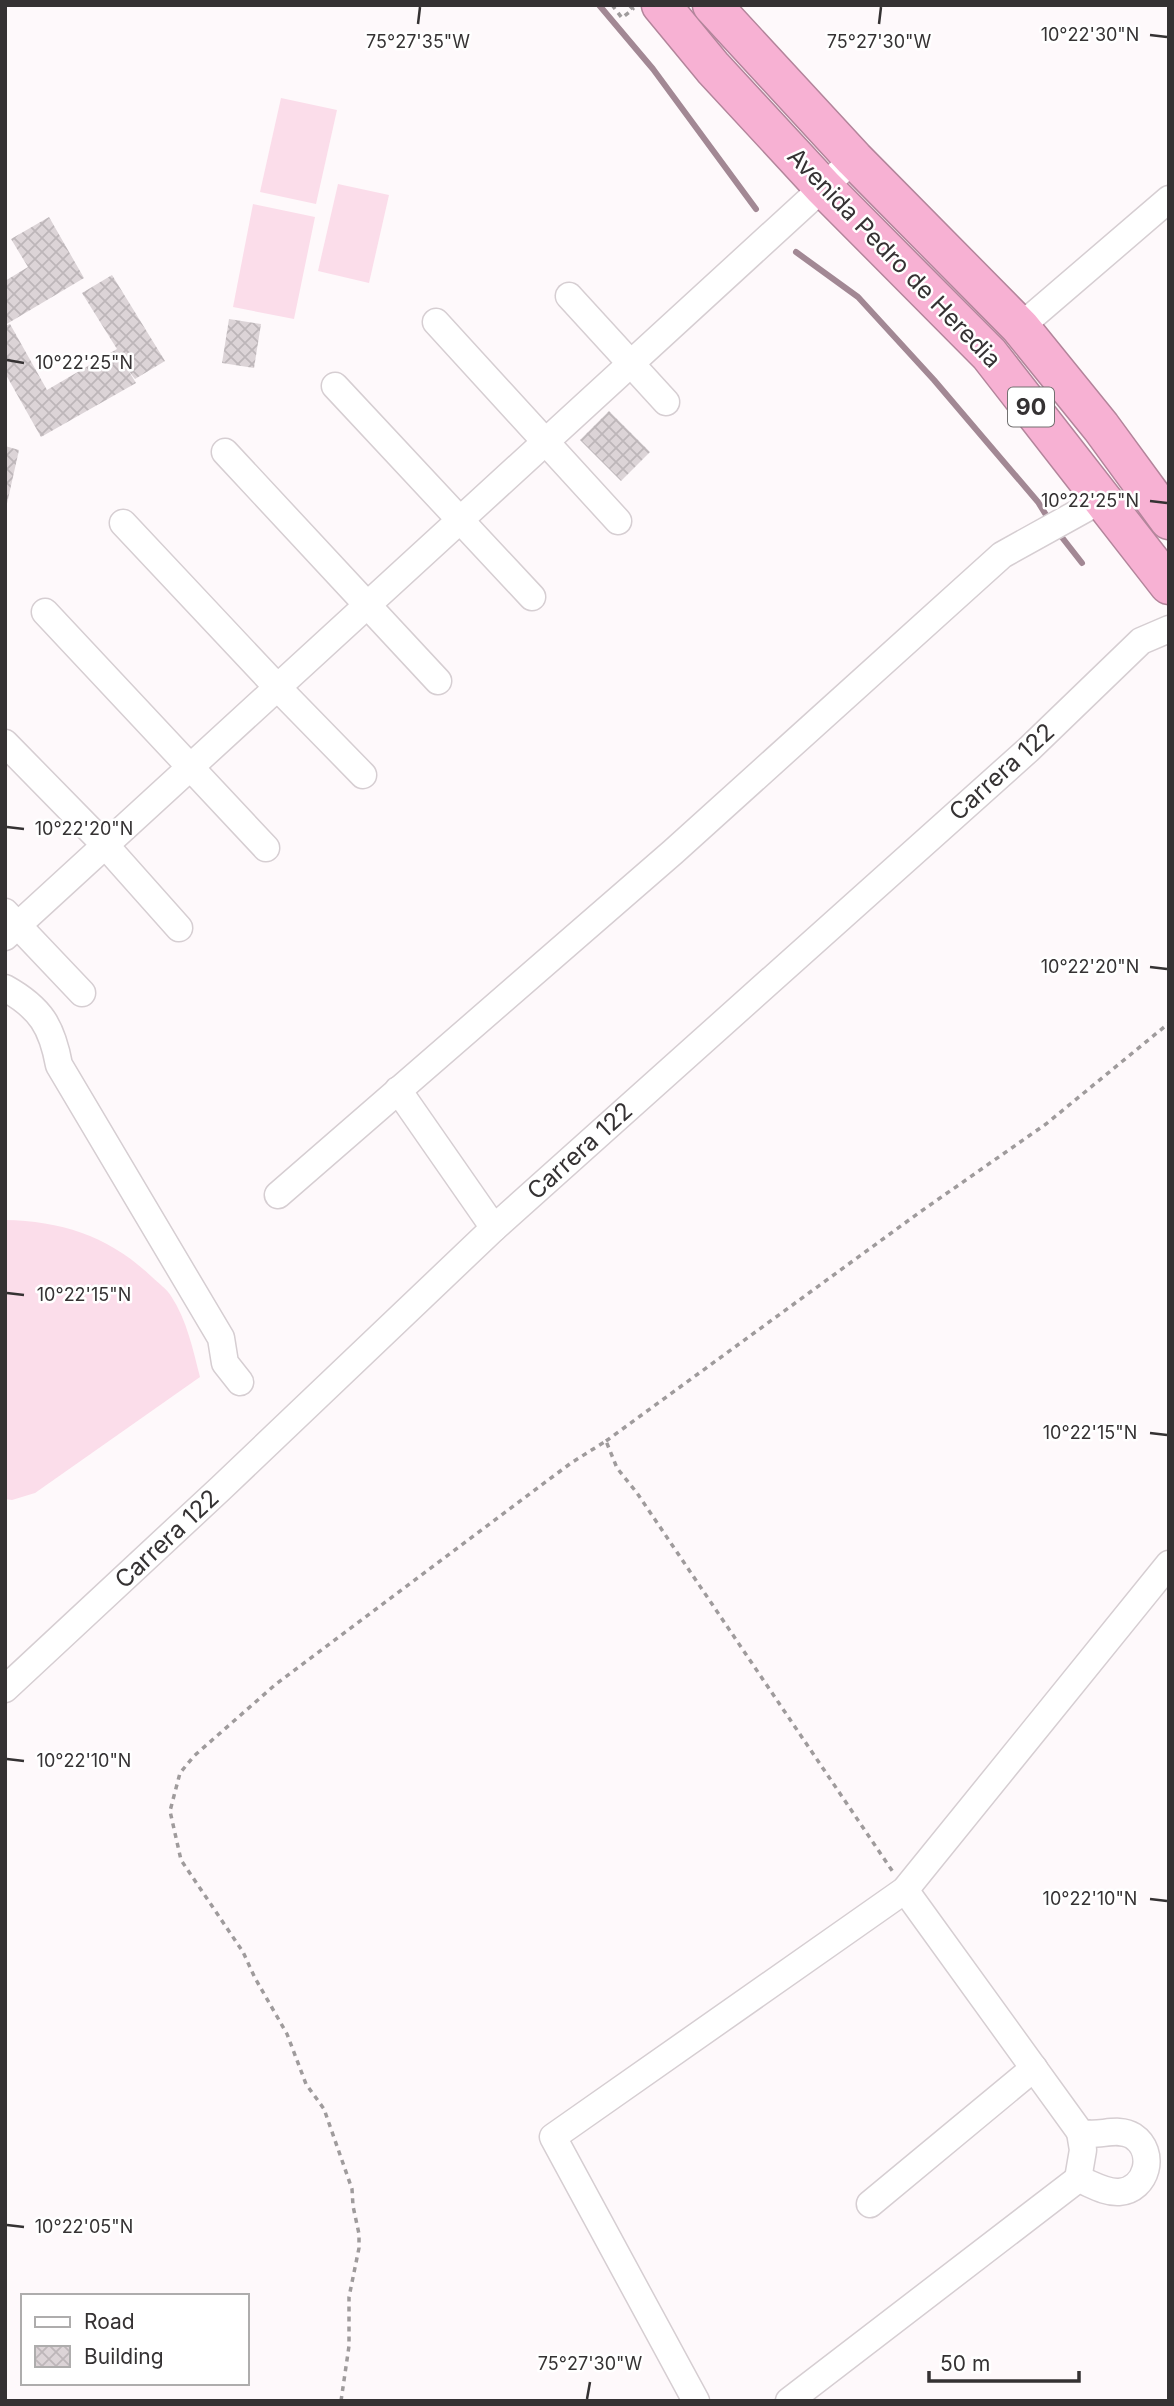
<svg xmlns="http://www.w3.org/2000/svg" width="1174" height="2406" font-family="Inter,sans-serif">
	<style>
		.pitch { fill: #fbddea }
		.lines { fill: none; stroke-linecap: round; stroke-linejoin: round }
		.stream { stroke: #a28894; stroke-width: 6 }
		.building { fill: url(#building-cross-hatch) }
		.minor-casing { stroke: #d6ced2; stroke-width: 29 }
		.highway-casing { stroke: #b3859b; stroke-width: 41 }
		.path { stroke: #9f9b9c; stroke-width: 3.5; stroke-dasharray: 5 5; stroke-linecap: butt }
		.minor { stroke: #fff; stroke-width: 26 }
		.highway { stroke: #f7b1d3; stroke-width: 38 }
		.ticks { fill: none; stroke: #353233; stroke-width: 2.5 }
		.labels { text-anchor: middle; stroke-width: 5; stroke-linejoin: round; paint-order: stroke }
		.shield { fill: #fff; stroke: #727070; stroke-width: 2 }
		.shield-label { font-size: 23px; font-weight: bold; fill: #353233 }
		.street-label { font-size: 24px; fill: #353233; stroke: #fff }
		.ticks-label { font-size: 18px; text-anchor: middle; fill: #353233; stroke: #fff; stroke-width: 5; stroke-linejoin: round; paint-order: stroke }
	</style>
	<defs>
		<pattern id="building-cross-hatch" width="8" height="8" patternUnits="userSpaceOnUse" patternTransform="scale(1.75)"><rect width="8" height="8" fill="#dcd4d7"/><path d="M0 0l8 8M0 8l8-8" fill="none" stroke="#bdb6b9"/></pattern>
	</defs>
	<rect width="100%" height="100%" fill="#fef9fb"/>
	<g class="pitch">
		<path d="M281,98L337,110L316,204L260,192Z"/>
		<path d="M338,184L389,195L369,283L318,271Z"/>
		<path d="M253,204L315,217L294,319L233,307Z"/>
		<path d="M5,1220C63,1221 110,1237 152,1277C158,1283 167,1289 171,1296C187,1320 193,1350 200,1377L35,1493L12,1500L5,1499Z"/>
	</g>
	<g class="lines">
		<g class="stream">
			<path d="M599,5L653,69L756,209"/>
			<path d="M796,252L858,297L934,380L1038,502L1051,523"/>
			<path d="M1057,531L1082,563"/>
		</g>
	</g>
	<g class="building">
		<path d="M49,217L84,278L5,325V281L28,267L11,239Z"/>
		<path d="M112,275L165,361L135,379L128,370L136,383L41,437L5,373V326L10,324L47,390L117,349L82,293Z"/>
		<path d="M229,319L261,324L254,368L222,363Z"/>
		<path d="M609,411L650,452L621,481L580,440Z"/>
		<path d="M5,446L19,450L6,508H5Z"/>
	</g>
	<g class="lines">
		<defs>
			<g id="minor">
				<path d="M569,296L666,402"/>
				<path d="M436,322L618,521"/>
				<path d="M1020,327L1169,199"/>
				<path d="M335,386L532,597"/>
				<path d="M225,452L438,681"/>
				<path d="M123,523L278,688L363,775"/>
				<path d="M45,612L266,848"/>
				<path d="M5,743L106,846L179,928"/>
				<path d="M5,912L82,993"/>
				<path d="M5,937L854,159"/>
				<path d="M5,988C41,1008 52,1027 59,1065L221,1338L225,1363L240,1382"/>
				<path d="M398,1090L494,1228"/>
				<path d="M278,1195L673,852L1002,555L1103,499"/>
				<path d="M5,1689L221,1488L494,1228L1028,750L1141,641L1169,629"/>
				<path d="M1078,2179L1083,2150L1080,2132"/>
				<path d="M870,2204L1034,2068"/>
				<path d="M696,2401L553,2137L905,1890L1169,1564"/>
				<path d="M789,2401L1078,2179C1090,2183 1105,2193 1119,2192C1147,2190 1157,2152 1133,2136C1117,2126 1097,2138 1080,2132L905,1890"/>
			</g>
			<g id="highway">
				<path d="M661,5L713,68L823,187L989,354L1169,585"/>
				<path d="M712,5L854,159L1020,327L1101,427L1169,520"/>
			</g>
		</defs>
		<use href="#minor" class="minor-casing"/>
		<use href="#highway" class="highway-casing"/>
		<g class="path">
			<path d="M612,5L622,18L633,9L629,5"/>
			<path d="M606,1441L920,1212L1046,1124L1169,1023"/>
			<path d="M341,2401L349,2346V2297L359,2248V2234L353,2206L352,2189L324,2109L306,2084L287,2034L255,1978L243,1952L181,1860L170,1811L180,1773L194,1756L276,1684L571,1463L606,1441L617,1468L637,1493L893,1872"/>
		</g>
		<use href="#minor" class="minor"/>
		<use href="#highway" class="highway"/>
	</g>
	<path class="ticks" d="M418,24L420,7M879,24L881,7M1150,35L1167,37M7,360L24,363M1150,501L1167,503M7,827L24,829M1150,967L1167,969M7,1293L24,1295M1150,1433L1167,1435M7,1759L24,1761M1150,1899L1167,1901M7,2225L24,2227M587,2399L590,2382"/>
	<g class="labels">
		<rect class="shield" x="1008" y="387.5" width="46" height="39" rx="5"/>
		<g class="shield-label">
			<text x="1031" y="415">90</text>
		</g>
		<g class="street-label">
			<text transform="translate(894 258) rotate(46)" y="8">Avenida Pedro de Heredia</text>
			<text transform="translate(1002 772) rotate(-42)" y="8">Carrera 122</text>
			<text transform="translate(580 1151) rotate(-42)" y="8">Carrera 122</text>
			<text transform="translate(167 1539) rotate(-43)" y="8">Carrera 122</text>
		</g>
	</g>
	<g class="ticks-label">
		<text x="1090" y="41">10°22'30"N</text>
		<text x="418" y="48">75°27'35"W</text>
		<text x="879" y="48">75°27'30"W</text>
		<text x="84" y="369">10°22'25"N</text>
		<text x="1090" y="507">10°22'25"N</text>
		<text x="84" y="835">10°22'20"N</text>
		<text x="1090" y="973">10°22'20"N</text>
		<text x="84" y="1301">10°22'15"N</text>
		<text x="1090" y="1439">10°22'15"N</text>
		<text x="84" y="1767">10°22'10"N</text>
		<text x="1090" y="1905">10°22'10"N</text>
		<text x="84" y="2233">10°22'05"N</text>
		<text x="590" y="2370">75°27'30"W</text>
	</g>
	<rect width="1174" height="2406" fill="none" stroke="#353233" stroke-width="14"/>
	<rect x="21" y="2294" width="228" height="91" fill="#ffffff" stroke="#aeadad" stroke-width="2"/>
	<rect x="35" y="2317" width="35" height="10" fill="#ffffff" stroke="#aeadad" stroke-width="2"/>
	<text x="84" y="2329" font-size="21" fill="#353233">Road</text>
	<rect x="35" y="2346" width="35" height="21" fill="url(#building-cross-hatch)" stroke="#aeadad" stroke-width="2"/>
	<text x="84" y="2364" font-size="21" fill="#353233">Building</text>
	<path d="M929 2371v10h150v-10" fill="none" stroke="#353233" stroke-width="3.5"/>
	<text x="940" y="2371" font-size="21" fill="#353233" stroke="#ffffff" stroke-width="5" paint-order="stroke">50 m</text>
</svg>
